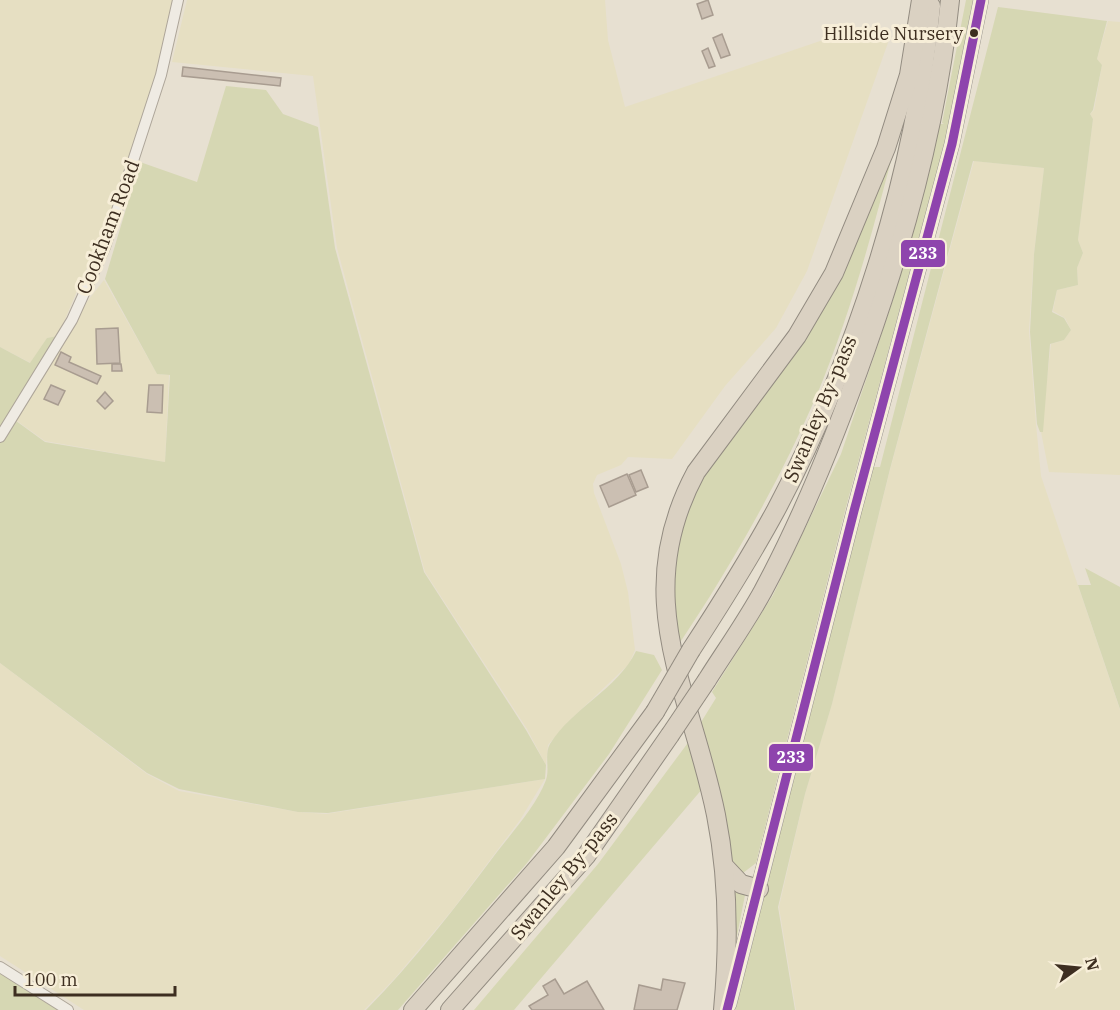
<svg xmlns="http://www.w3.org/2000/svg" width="1120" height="1010" font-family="'IBM Plex Serif',serif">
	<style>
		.farmland { fill: #e6dfc2 }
		.green { fill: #d6d7b3 }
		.building { fill: #cbbfb2; stroke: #a89c90; stroke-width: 1.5 }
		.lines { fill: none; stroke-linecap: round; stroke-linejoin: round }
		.street-casing { stroke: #ada599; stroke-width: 12 }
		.secondary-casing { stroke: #9c958a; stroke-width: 16 }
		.highway-casing { stroke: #928b80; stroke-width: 20 }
		.street { stroke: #efebe3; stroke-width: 10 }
		.secondary { stroke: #efebe3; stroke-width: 15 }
		.highway { stroke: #dad1c2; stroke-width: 18 }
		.highway-bridge-casing { stroke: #928b80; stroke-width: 20; stroke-linecap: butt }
		.highway-bridge { stroke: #dad1c2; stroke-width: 18 }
		.bus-1-casing { stroke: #f7eed8; stroke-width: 14 }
		.bus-1 { stroke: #8e44ad; stroke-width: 9 }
		.bus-dot { fill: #3d2e20; stroke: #f7eed8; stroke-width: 2 }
		.labels { text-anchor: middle; stroke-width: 6; stroke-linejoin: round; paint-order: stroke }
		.bus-label { font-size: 18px; fill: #3d2e20; stroke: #f7eed8; text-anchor: end }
		.street-label { font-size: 20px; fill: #3d2e20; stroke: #f7eed8 }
		.line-badge { stroke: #f7eed8; stroke-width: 2 }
		.badge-label { font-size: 16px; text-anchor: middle; font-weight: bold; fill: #fff }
	</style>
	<rect width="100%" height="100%" fill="#e7e0d1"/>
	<g class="farmland">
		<path d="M0,0H177L133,159L58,336L47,338L31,363L0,347Z"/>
		<path d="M187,0H605L608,40L625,107L823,40L890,37L807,271L776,328L725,386L672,459L628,457L621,465L597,475L593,484L594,493L621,564L628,592L635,650L629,664L568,722L548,745L546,765L527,729L425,572L337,248L313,76L172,62Z"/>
		<path d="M1108,21L1120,22V475L1049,472L1041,432L1051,344L1064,340L1071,330L1065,318L1053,311L1057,290L1078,285L1077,268L1083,253L1078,240L1093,119L1090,114L1094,110L1102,65L1097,59Z"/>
		<path d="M974,161L1044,168L1034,253L1029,331L1036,424L1041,476L1120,710V1010H796L779,907L805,794L832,704L890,470Z"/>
		<path d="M104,280L157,374L169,375L165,462L45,441L13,418L72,321Z"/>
		<path d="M0,663L147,774L179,791L298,812L326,814L545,779L520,820L453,909L395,978L364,1010H84L0,956Z"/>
	</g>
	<g class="green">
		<path d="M966,0H973L945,142L846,507L756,863L743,873L732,866L698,727L716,698L712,692L773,595L841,454L893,300L939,124H944L942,123Z"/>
		<path d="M998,7L1107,21L1097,59L1102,65L1093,110L1090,114L1093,119L1078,240L1083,253L1077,268L1078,285L1057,290L1052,312L1064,318L1071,330L1064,340L1050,344L1043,432H1040L1037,424L1030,332L1034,254L1044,168L973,161L890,469L832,704L805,794L778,907L795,1010H734L873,467H880Z"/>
		<path d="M226,86L266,90L283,114L318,127L335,248L424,572L526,730L546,765L545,779L328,813L298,812L179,789L147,773L0,663V438L12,418L45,442L165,462L170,375L157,374L105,279L140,162L197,182Z"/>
		<path d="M895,145C873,231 850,316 816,397C778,484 730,568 677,647L672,584L678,534L696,487L760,397Z"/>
		<path d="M58,336L0,427V347L30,363L47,338Z"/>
		<path d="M1085,568L1120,587V709L1078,585H1091Z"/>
		<path d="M636,651L654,655L662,670L609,754L527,863L398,1010H366C414,961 456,907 497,852C514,830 536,806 546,780C550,769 544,754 550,744C572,708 618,689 636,651Z"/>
		<path d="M690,740L703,788L514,1010H474L598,864Z"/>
		<path d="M728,886L746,890L734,951Z"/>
		<path d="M0,973L58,1010H0Z"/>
	</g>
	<g class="building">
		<path d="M708,0L713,15L702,19L697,4Z"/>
		<path d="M722,34L730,55L721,58L713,38Z"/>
		<path d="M708,48L715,66L709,68L702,51Z"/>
		<path d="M183,67L281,78L280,86L182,76Z"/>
		<path d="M118,328L120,363L97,364L96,329Z"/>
		<path d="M61,352L71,357L69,362L101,376L97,384L55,365Z"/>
		<path d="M112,364H121L122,371H112Z"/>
		<path d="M51,385L65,391L58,405L44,399Z"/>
		<path d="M149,385H163L162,413L147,412Z"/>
		<path d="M105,392L113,401L105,409L97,401Z"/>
		<path d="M641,470L648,487L636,492L629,475Z"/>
		<path d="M627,474L636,495L609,507L600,486Z"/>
		<path d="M555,979L564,994L587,981L604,1010H532L529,1006L548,995L543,986Z"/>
		<path d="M663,979L685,983L677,1010H634L639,985L661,990Z"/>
	</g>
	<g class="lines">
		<defs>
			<g id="street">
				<path d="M0,437L72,320L105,247L161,75L178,0"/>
				<path d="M0,967L68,1010"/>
			</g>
			<path id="secondary" d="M729,1004L854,511L952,144L981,0"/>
			<g id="highway">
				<path d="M691,650C721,604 750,558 776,510C855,361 915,175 931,6"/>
				<path d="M707,680C726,650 746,622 763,591C805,513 837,432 866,349C906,236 938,119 950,0"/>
				<path d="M725,867L741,884L759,889"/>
				<path d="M413,1010L556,847L655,712"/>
				<path d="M450,1010L586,856L670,735"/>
				<path d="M723,1010C729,945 729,880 716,815C691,691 628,598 696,472L797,336L834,273L886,148L909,75L921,0"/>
			</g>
		</defs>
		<use href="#street" class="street-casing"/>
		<use href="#secondary" class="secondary-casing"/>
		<use href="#highway" class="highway-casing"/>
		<use href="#street" class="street"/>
		<use href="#secondary" class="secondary"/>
		<use href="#highway" class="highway"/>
		<defs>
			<g id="highway-bridge">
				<path d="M655,712L691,650"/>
				<path d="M670,735L707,680"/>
			</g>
		</defs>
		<use href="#highway-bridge" class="highway-bridge-casing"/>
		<use href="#highway-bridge" class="highway-bridge"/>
		<defs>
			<path id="bus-1" d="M727,1010L854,511L952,144L981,0"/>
		</defs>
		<use href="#bus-1" class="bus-1-casing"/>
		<use href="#bus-1" class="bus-1"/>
	</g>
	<circle class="bus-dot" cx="974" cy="33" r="5"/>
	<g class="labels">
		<g class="bus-label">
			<text x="963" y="40">Hillside Nursery</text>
		</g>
		<g class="street-label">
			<text transform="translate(108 227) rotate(-69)" y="7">Cookham Road</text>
			<text transform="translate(820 409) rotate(-67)" y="7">Swanley By-pass</text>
			<text transform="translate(564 876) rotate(-51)" y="7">Swanley By-pass</text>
		</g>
	</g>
	<g class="line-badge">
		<rect x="900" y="239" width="46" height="29" rx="6" fill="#8e44ad"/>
		<rect x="768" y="743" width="46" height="29" rx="6" fill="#8e44ad"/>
	</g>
	<g class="badge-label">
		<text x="923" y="259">233</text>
		<text x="791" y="763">233</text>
	</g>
	<g transform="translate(1078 968) rotate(75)" stroke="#f7eed8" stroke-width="4.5" paint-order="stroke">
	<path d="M0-4.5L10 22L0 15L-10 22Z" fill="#3d2e20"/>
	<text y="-9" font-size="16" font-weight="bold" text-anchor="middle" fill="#3d2e20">N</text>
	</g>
	<path d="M15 986v9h160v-9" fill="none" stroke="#3d2e20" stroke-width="3"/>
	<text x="24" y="986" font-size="18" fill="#3d2e20" stroke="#f7eed8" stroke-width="4.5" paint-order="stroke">100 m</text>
</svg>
